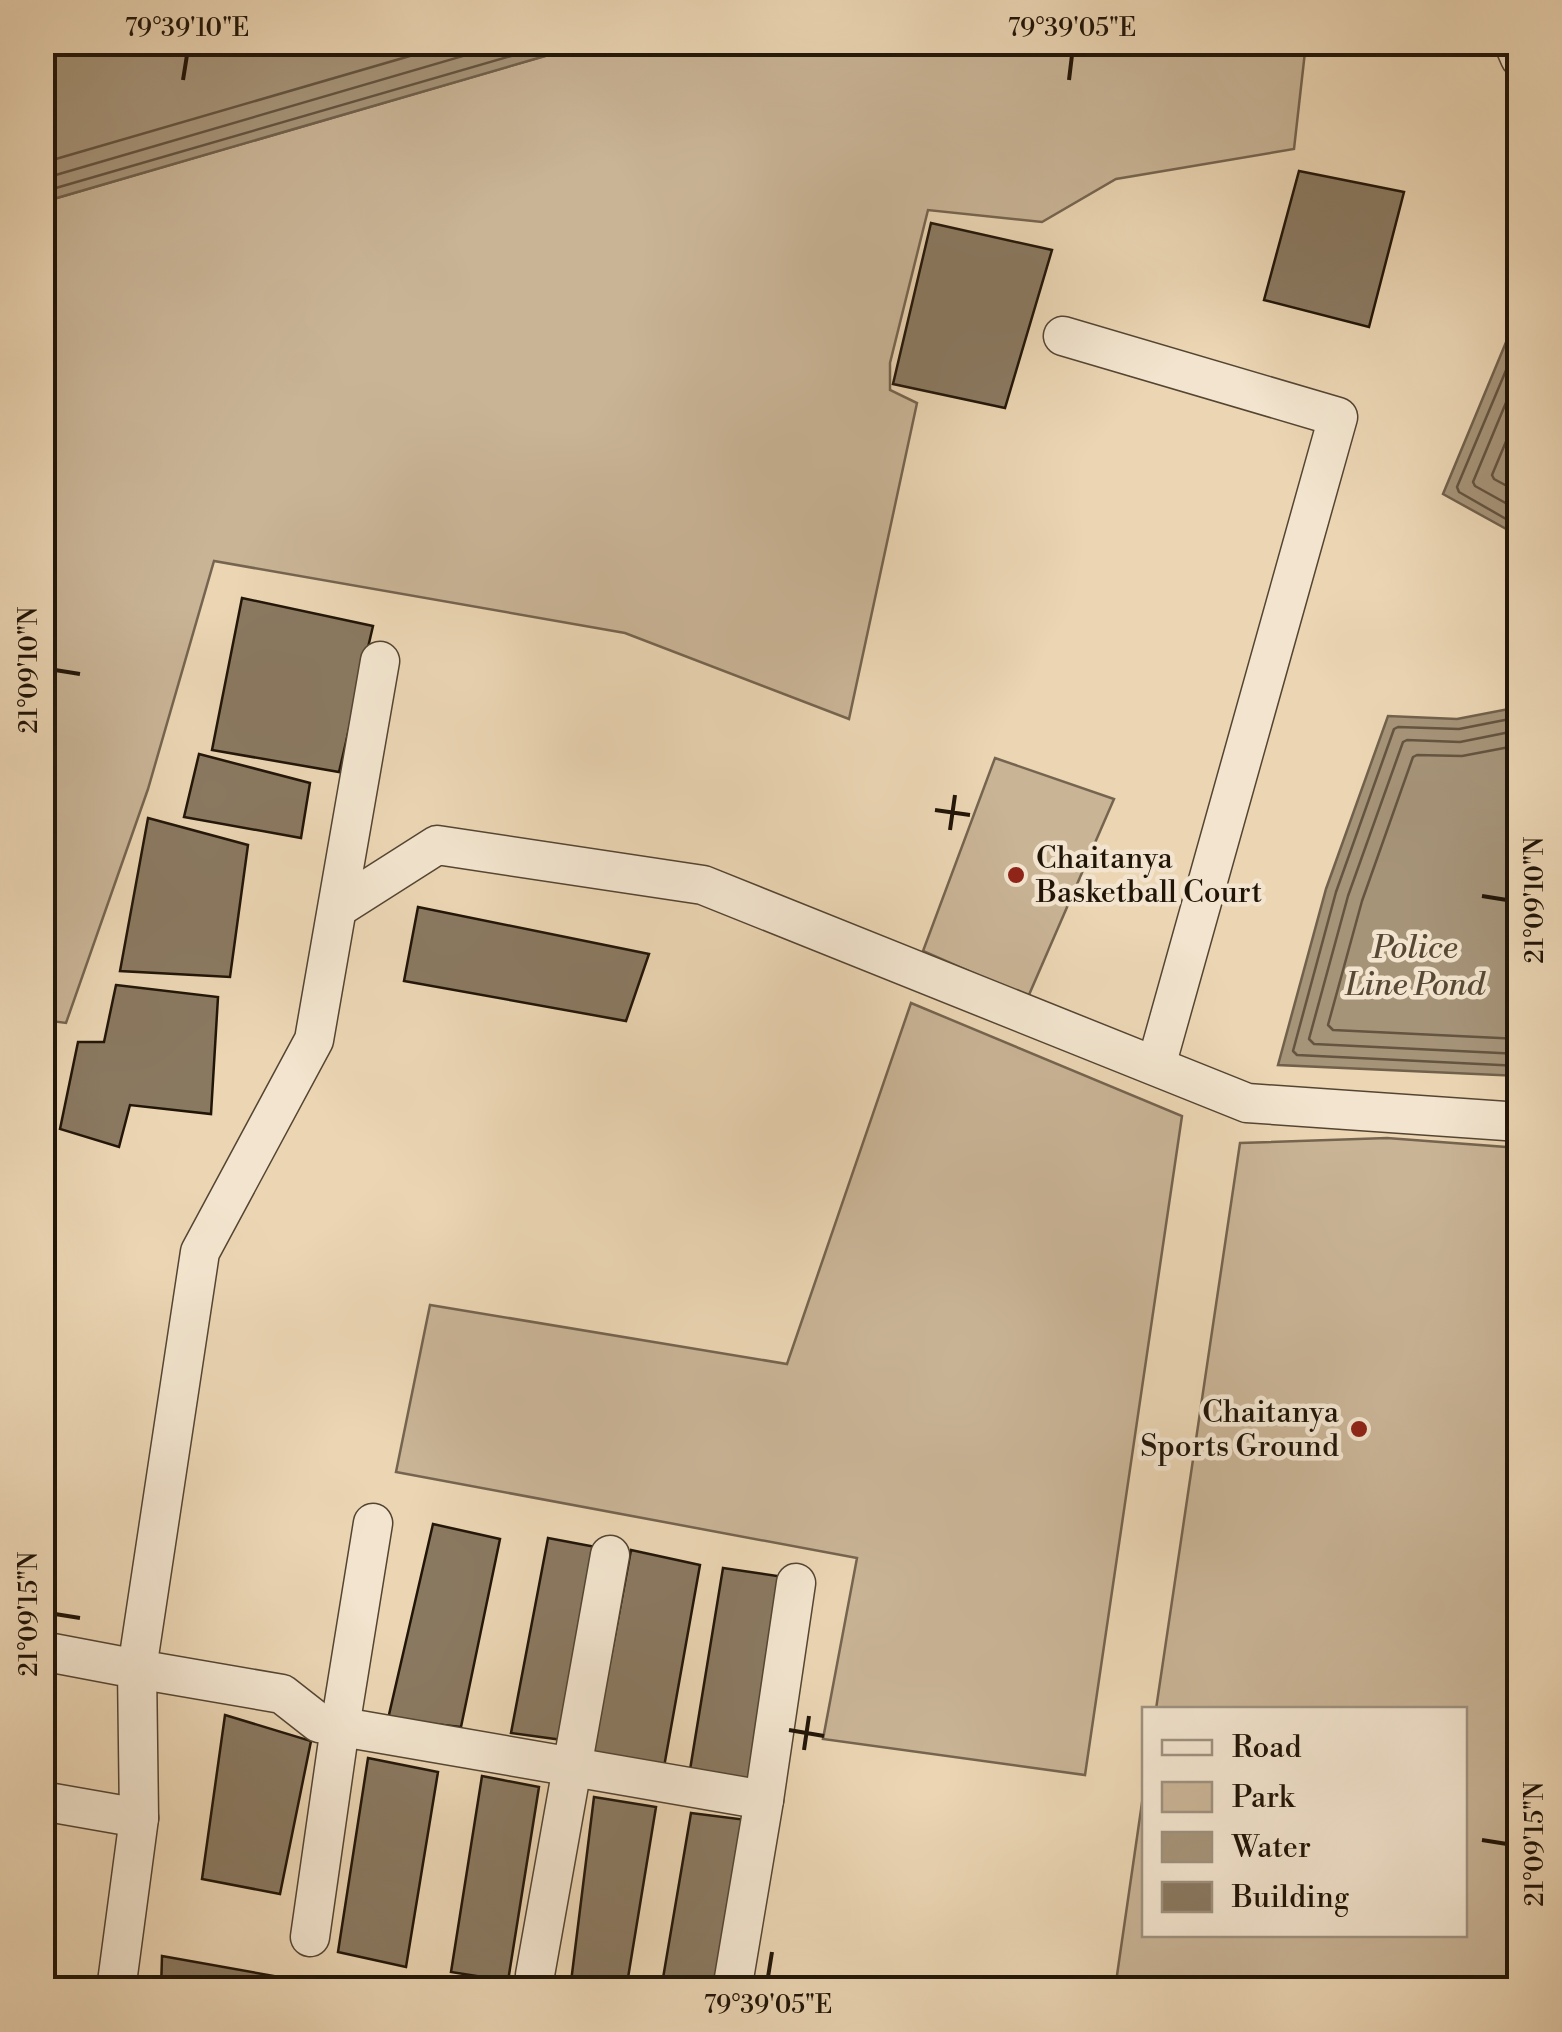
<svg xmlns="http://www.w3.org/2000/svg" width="1562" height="2032" font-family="'Libre Bodoni',serif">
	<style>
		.green { fill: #c9b496; stroke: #75644f; stroke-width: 2.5 }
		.water { fill: #a69479; stroke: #71614c; stroke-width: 2.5 }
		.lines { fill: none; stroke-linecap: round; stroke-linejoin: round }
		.shore { stroke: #645440; stroke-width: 2.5 }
		.building { fill: #8a7961; stroke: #211508; stroke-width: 2.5 }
		.minor-casing { stroke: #544533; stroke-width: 41 }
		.minor { stroke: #f2e4ce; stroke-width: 38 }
		.ticks { fill: none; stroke: #211508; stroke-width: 4 }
		.poi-dot { fill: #8f2418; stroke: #f2e4ce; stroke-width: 4 }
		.labels { text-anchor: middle; stroke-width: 9; stroke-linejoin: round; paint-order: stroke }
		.poi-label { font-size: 30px; fill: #211508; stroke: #f2e4ce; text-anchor: start }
		.water-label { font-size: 32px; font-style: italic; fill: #564835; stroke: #f2e4ce }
		.neatline { fill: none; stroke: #211508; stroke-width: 4 }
		.ticks-label { font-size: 25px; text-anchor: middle; fill: #211508 }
	</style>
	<rect width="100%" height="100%" fill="#ebd5b3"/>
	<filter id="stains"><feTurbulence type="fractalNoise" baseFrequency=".002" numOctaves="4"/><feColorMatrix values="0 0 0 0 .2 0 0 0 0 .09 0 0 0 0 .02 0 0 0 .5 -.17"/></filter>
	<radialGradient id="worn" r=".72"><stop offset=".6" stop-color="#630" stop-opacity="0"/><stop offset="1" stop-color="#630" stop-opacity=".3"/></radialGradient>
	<g class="green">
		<path d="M767,42L1306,43L1294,149L1116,179L1042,222L928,210L890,363V390L917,403L849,719L625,633L214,561L148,789L66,1023L43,1020V202L552,54Z"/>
		<path d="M995,758L1114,799L1028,997L923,951Z"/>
		<path d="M911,1003L1182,1116L1085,1775L823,1739L857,1558L396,1472L430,1305L787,1364Z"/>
		<path d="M1387,1138L1519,1148V1989H1115L1144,1789V1934H1464V1710L1156,1709L1240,1143Z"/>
	</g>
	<g class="water">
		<path d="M547,42L552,54L43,202V43Z"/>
		<path d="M1519,311V540L1508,530L1443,494Z"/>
		<path d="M1519,707V1076L1278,1065L1326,889L1388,716L1457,719Z"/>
	</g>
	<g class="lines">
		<g class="shore">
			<path d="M42,163L458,42"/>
			<path d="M42,179L511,42"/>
			<path d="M42,192L535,49L539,42"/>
			<path d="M1520,337L1457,487L1459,492L1520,527"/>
			<path d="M1520,369L1473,482L1475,486L1520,511"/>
			<path d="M1520,408L1492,475L1494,479L1520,493"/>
			<path d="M1520,717L1459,729L1398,727L1394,729L1336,892L1293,1051L1297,1055L1520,1066"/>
			<path d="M1520,730L1460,742L1407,740L1403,742L1348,896L1309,1039L1314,1044L1520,1054"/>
			<path d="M1520,745L1462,756L1417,755L1413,757L1362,901L1328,1025L1333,1030L1520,1039"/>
		</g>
	</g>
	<g class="building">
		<path d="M1299,171L1404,192L1369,327L1264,300Z"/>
		<path d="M931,223L1052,250L1005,408L893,384Z"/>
		<path d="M242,598L373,626L339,772L212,750Z"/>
		<path d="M199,754L310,783L301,838L184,817Z"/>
		<path d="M148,818L248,845L230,977L120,971Z"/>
		<path d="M418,907L649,954L626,1021L404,981Z"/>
		<path d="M116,985L218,997L211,1114L130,1105L119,1147L60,1129L78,1042H104Z"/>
		<path d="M433,1524L500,1539L461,1727L388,1719Z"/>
		<path d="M548,1538L601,1548L570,1741L511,1733Z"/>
		<path d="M631,1550L700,1565L664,1767L593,1752Z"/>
		<path d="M723,1568L784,1577L748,1782L689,1776Z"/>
		<path d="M225,1715L311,1741L280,1894L202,1879Z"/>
		<path d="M368,1758L438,1772L406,1967L338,1952Z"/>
		<path d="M482,1776L539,1787L508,1981L451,1972Z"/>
		<path d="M594,1797L656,1807L626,1990H570Z"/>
		<path d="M691,1813L747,1820L717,1990H661Z"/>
		<path d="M162,1956L352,1990H161Z"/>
	</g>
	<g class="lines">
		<defs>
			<g id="minor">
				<path d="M1513,42L1520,58"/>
				<path d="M1063,336L1338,417L1156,1066"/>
				<path d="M380,661L314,1040L200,1252L137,1669L282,1694L319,1723L764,1800"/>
				<path d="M338,908L437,845L703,885L1247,1103L1520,1122"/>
				<path d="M42,1651L137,1669L139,1818L116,1990"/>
				<path d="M42,1801L139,1818"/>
				<path d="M310,1937L340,1727L373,1523"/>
				<path d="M535,1975L610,1555"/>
				<path d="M732,1990L764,1800L796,1583"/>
			</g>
		</defs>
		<use href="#minor" class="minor-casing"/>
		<use href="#minor" class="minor"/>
	</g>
	<path class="ticks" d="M183,80L187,55M1069,80L1072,55M55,670L80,674M935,810L970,815M950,830L955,795M1482,896L1507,900M55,1614L80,1618M789,1730L824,1736M804,1750L809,1716M1482,1840L1507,1844M768,1977L772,1952"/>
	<g class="poi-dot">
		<circle cx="1016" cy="875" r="10"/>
		<circle cx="1359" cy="1429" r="10"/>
	</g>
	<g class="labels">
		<g class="poi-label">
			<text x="1036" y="868">Chaitanya<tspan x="1036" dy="34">Basketball Court</tspan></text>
			<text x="1339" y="1422" text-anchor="end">Chaitanya<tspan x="1339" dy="34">Sports Ground</tspan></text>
		</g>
		<g class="water-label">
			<text x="1415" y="958">Police<tspan x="1415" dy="37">Line Pond</tspan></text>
		</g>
	</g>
	<rect width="1562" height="2032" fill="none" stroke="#ebd5b3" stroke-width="110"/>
	<rect x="1142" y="1707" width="325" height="230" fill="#f2e4ce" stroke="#9e917f" stroke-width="2.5"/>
	<rect x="1162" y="1740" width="50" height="15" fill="#f2e4ce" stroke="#9e917f" stroke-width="2.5"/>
	<text x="1232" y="1757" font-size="30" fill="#211508">Road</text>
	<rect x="1162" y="1782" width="50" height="30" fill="#c9b496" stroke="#9e917f" stroke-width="2.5"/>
	<text x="1232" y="1807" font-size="30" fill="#211508">Park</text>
	<rect x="1162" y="1832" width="50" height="30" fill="#a69479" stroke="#9e917f" stroke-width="2.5"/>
	<text x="1232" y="1857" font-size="30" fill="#211508">Water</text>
	<rect x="1162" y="1882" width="50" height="30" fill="#8a7961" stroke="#9e917f" stroke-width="2.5"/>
	<text x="1232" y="1907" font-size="30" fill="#211508">Building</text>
	<rect x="55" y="55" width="1452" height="1922" class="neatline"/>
	<g class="ticks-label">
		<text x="187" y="36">79°39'10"E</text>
		<text x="1072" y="36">79°39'05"E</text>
		<text transform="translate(28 670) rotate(-90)" y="9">21°09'10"N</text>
		<text transform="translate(1534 900) rotate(-90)" y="9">21°09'10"N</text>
		<text transform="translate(28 1614) rotate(-90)" y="9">21°09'15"N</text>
		<text transform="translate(1534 1844) rotate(-90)" y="9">21°09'15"N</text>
		<text x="768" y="2013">79°39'05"E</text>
	</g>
	<rect width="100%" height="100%" filter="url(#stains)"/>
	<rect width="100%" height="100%" fill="url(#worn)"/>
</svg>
